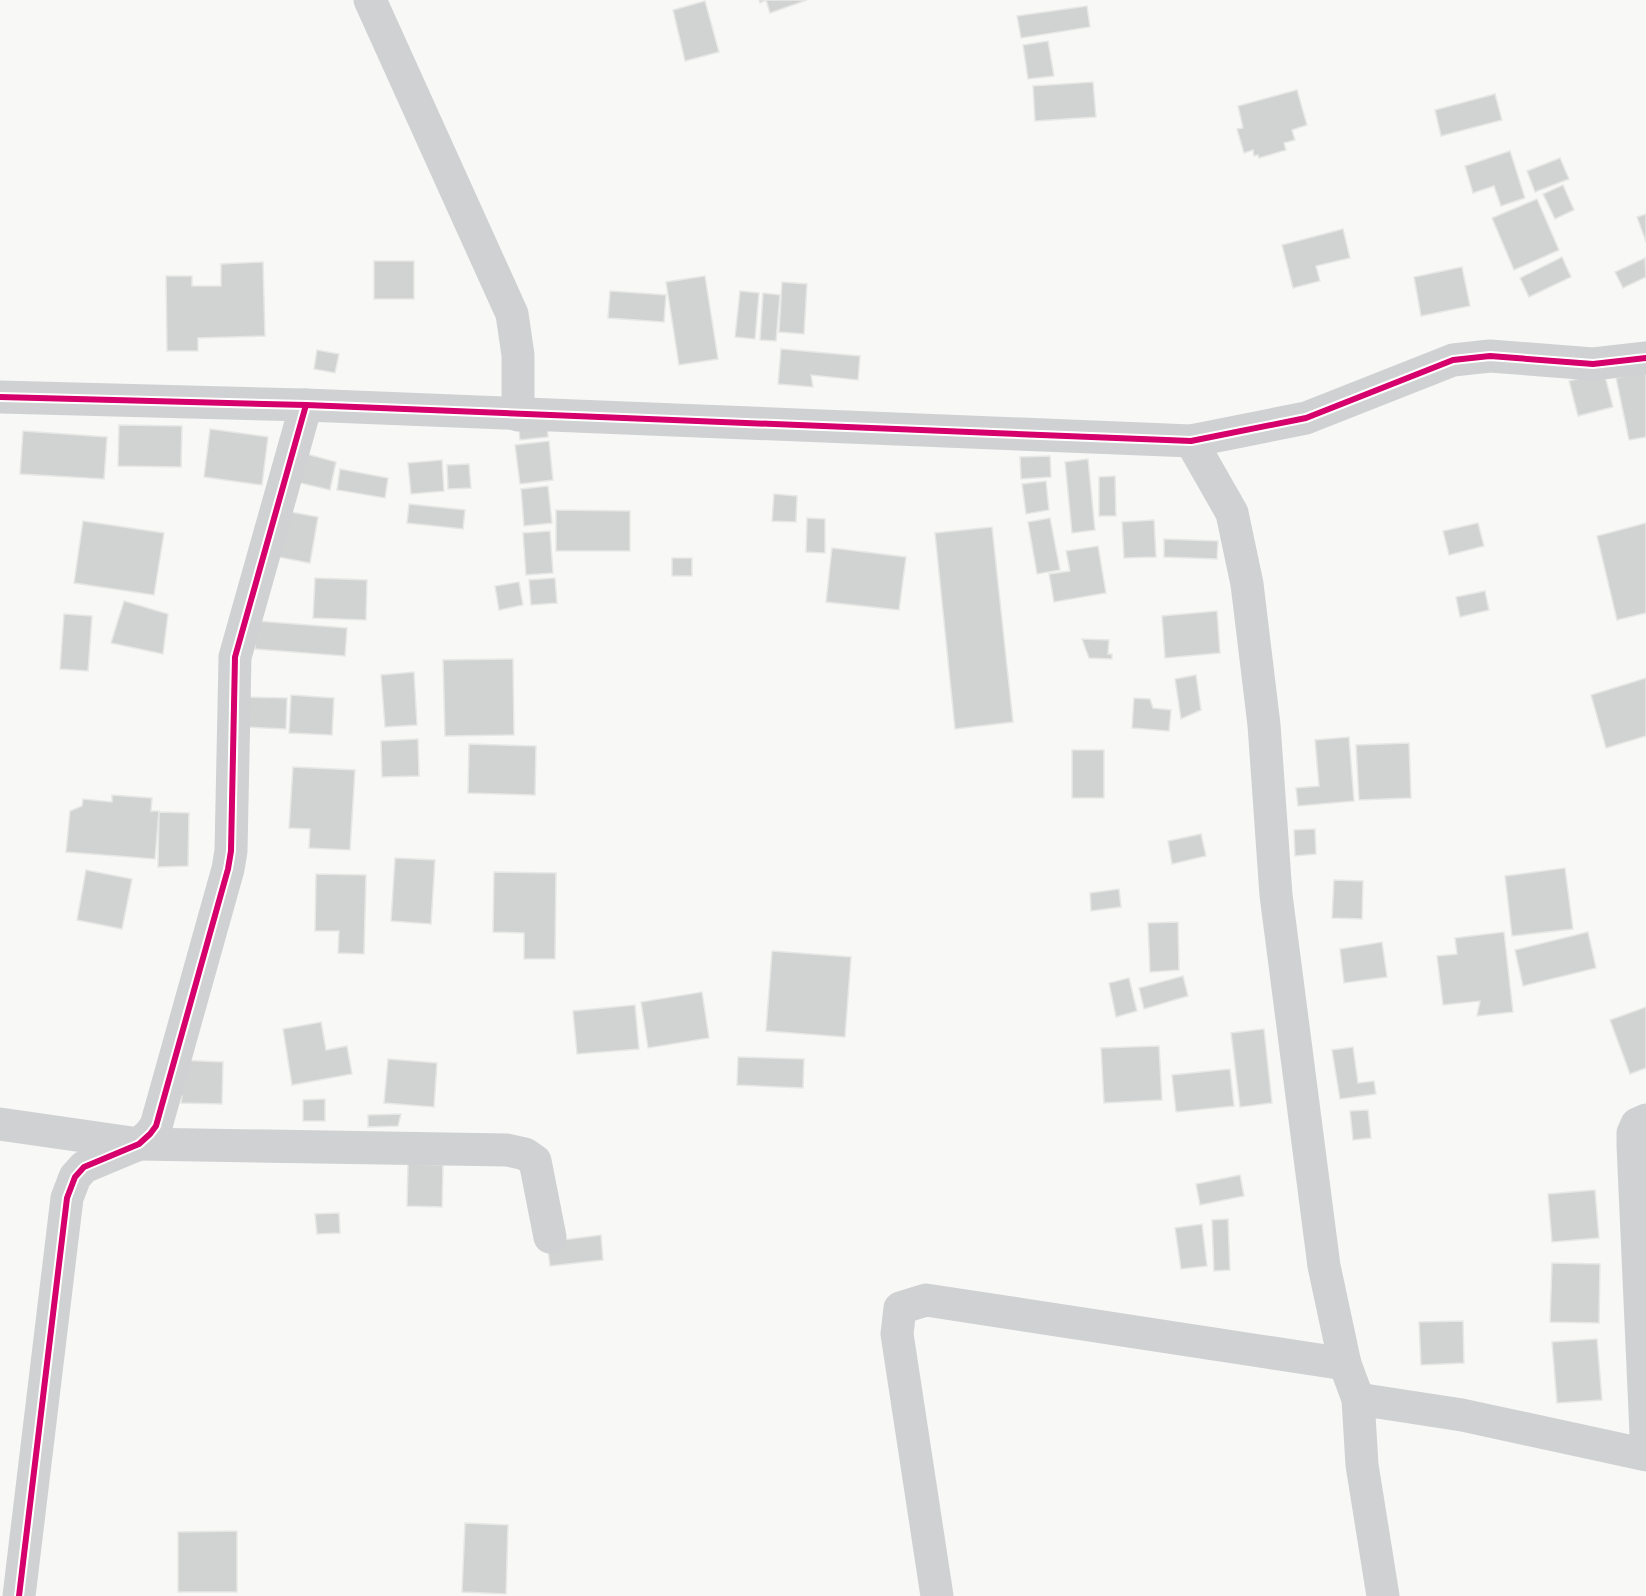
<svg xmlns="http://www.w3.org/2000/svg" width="1646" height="1596" font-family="Quicksand,sans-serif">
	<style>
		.building { fill: #d1d3d3; stroke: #e7e7e6; stroke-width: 1.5 }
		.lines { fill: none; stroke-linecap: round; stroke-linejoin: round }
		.street { stroke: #d0d1d2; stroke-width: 33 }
		.cycleway-casing { stroke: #fff; stroke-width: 10 }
		.cycleway { stroke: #d6006c; stroke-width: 6 }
	</style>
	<rect width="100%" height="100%" fill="#f8f8f7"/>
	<g class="building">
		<path d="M759,0H807L770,13L766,0L760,3Z"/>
		<path d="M705,1L719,52L685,61L673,10Z"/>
		<path d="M1087,6L1090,27L1021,38L1017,16Z"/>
		<path d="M1048,41L1054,76L1028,79L1023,45Z"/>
		<path d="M1093,82L1096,117L1035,121L1033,86Z"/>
		<path d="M1297,90L1307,125L1292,130L1295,140L1284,143L1286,150L1259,158L1258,155L1254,156L1253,150L1244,153L1237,129L1243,128L1238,106Z"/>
		<path d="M1495,94L1502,120L1441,136L1435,110Z"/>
		<path d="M1510,151L1525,198L1501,206L1494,186L1473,193L1465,166Z"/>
		<path d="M1560,158L1569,179L1535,192L1527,171Z"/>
		<path d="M1563,185L1574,210L1555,219L1543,194Z"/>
		<path d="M1537,199L1559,250L1514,270L1492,218Z"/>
		<path d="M1646,214V242L1637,217Z"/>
		<path d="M1343,229L1350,258L1316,266L1320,281L1293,288L1282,245Z"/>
		<path d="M1562,257L1571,277L1529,297L1520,278Z"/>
		<path d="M1645,258L1646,277L1623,288L1615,272Z"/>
		<rect x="374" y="261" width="40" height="38"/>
		<path d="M263,262L265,336L198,338V351H167L166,276H192V286H221V264Z"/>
		<path d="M1462,267L1470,306L1421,316L1414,277Z"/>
		<path d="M705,276L718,359L679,365L666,282Z"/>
		<path d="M782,282L807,284L804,334L779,332Z"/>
		<path d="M610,291L666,295L664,322L608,318Z"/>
		<path d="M740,291L759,293L755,339L735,337Z"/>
		<path d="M763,293L780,295L776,341L760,340Z"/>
		<path d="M781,349L860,356L858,380L811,375L813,387L778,384Z"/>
		<path d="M317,350L339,354L335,373L314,369Z"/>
		<path d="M1604,372L1613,407L1578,416L1569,381Z"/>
		<path d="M1646,372V437L1629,440L1616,378Z"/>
		<path d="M547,420L548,437L520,440L518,423Z"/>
		<path d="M119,425L182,426L181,467L118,466Z"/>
		<path d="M210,429L268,437L262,485L204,477Z"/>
		<path d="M23,431L107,437L104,479L20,474Z"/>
		<path d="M549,441L553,480L520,484L515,445Z"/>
		<path d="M303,453L336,462L330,490L296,482Z"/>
		<path d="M1050,456L1051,477L1021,479L1020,457Z"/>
		<path d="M1088,459L1095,530L1072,533L1065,462Z"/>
		<path d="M442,460L444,491L411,494L408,463Z"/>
		<path d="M469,464L471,488L448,489L447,465Z"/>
		<path d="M340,469L388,478L385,498L337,490Z"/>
		<path d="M1115,476L1116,516H1099V477Z"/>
		<path d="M1046,481L1049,510L1026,514L1022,484Z"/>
		<path d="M548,486L552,523L524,526L521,489Z"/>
		<path d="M774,494L797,496L796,522L772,521Z"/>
		<path d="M409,504L465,510L463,529L407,523Z"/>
		<path d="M556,510L630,511V551H556Z"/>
		<path d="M286,511L318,517L310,563L278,557Z"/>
		<path d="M807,518L825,519V553L806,552Z"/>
		<path d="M1050,518L1060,570L1037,574L1028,522Z"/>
		<path d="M1154,520L1156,557L1124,558L1122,522Z"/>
		<path d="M83,521L164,533L154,595L74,583Z"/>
		<path d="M1478,523L1484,546L1449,555L1443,531Z"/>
		<path d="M1646,523V613L1617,620L1597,536Z"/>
		<path d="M992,527L1013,722L955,729L935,533Z"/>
		<path d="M550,531L553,573L526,575L523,533Z"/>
		<path d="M1164,539L1218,541L1217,559L1164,557Z"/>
		<path d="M1098,546L1106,593L1054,602L1049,574L1070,571L1066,551Z"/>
		<path d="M832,548L906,557L899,610L826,602Z"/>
		<rect x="672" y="558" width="20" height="18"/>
		<path d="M315,578L367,580L366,620L313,618Z"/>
		<path d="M555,578L557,603L531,605L529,580Z"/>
		<path d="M519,582L523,605L499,610L495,586Z"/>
		<path d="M1485,591L1489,610L1460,617L1456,597Z"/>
		<path d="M124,601L168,614L163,654L111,643Z"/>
		<path d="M1217,611L1220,653L1165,658L1162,616Z"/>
		<path d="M64,614L92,616L88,671L60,669Z"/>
		<path d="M257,621L347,628L345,656L255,649Z"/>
		<path d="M1082,639L1109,640L1108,654H1112V659L1089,658Z"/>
		<path d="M513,659L514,735L445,736L443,660Z"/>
		<path d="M414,672L417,725L385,727L381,675Z"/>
		<path d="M1196,675L1201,710L1181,719L1175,679Z"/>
		<path d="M1646,678V736L1606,748L1591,695Z"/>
		<path d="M291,695L334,698L332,735L289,733Z"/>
		<path d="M246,697L287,698L286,729L245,727Z"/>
		<path d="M1134,698L1150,699L1153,708L1171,710L1169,731L1132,728Z"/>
		<path d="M1349,737L1354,801L1298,806L1296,788L1319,786L1315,740Z"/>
		<path d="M418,739L419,776L382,777L381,741Z"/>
		<path d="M1409,743L1411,798L1359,800L1356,745Z"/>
		<path d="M469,744L536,746L535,795L468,793Z"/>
		<rect x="1072" y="750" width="32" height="48"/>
		<path d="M293,767L355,770L350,850L309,848L310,829L289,828Z"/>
		<path d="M112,795L152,798L151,811H159L155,859L66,852L70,811L82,806L83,799L112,802Z"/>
		<path d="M159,812L189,813L188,866L158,867Z"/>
		<path d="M1315,829L1316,854L1295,856L1294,830Z"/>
		<path d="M1201,834L1206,856L1172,864L1168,841Z"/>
		<path d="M395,858L435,860L431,924L391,921Z"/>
		<path d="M1565,868L1573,929L1512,936L1505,876Z"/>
		<path d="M86,870L132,879L122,929L77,920Z"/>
		<path d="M494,872L556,873L555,959H524V933L493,932Z"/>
		<path d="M316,874L366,875L364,954L338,953L339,931H315Z"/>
		<path d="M1334,880L1363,881L1362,919L1332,918Z"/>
		<path d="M1119,889L1121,907L1091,911L1090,893Z"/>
		<path d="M1178,922L1179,970L1150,972L1148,923Z"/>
		<path d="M1504,932L1513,1012L1477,1016L1480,1001L1443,1005L1437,956L1457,954L1455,938Z"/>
		<path d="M1588,932L1596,968L1523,986L1515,950Z"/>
		<path d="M1382,942L1387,977L1344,983L1340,949Z"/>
		<path d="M772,951L851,957L845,1037L766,1031Z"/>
		<path d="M1183,976L1188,996L1144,1009L1139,988Z"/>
		<path d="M1129,978L1137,1011L1116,1017L1109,983Z"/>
		<path d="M702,992L709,1038L648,1048L641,1002Z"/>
		<path d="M635,1005L639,1049L577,1054L573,1011Z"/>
		<path d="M1646,1007V1068L1630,1074L1610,1020Z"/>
		<path d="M321,1022L326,1050L347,1046L352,1074L292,1085L283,1029Z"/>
		<path d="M1264,1029L1272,1103L1240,1107L1231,1033Z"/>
		<path d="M1159,1046L1162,1100L1104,1103L1101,1048Z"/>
		<path d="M1353,1047L1358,1083L1374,1081L1376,1094L1340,1099L1332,1050Z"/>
		<path d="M738,1057L804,1059L803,1088L737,1085Z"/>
		<path d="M388,1059L437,1063L434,1107L384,1103Z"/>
		<path d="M178,1060L223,1062L222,1104L181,1103L182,1096L167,1095Z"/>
		<path d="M1230,1069L1234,1106L1176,1112L1172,1075Z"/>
		<path d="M325,1099V1121H303V1100Z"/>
		<path d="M1368,1110L1371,1138L1353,1140L1350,1111Z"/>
		<path d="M401,1114L398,1126L368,1127V1115Z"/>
		<path d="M408,1164L443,1165L442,1207L407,1206Z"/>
		<path d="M1240,1175L1244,1196L1200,1205L1196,1184Z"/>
		<path d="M1595,1190L1599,1238L1552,1242L1548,1194Z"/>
		<path d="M339,1213L340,1233L317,1234L315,1214Z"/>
		<path d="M1228,1219L1230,1270L1214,1271L1212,1220Z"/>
		<path d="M1202,1224L1207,1266L1181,1269L1175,1228Z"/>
		<path d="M601,1235L603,1260L550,1266L547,1242Z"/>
		<path d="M1552,1263L1600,1264L1599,1323L1550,1322Z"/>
		<path d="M1463,1321L1464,1363L1421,1365L1419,1322Z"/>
		<path d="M1597,1339L1602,1400L1557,1403L1552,1342Z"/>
		<path d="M465,1523L508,1525L506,1594L462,1592Z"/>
		<path d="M237,1531V1592H178V1532Z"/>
	</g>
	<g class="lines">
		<g class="street">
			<path d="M370,0L512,314L518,355V415"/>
			<path d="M0,397L306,405L1191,441L1306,418L1453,360L1490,356L1593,364L1646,358"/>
			<path d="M1191,441L1232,513L1247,584L1264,725L1276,895L1324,1266L1345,1364L1358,1399L1362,1465L1383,1596"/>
			<path d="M1646,1120L1637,1124L1633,1133V1145L1646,1434"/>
			<path d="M0,1124L139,1144L507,1150L525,1154L535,1161L550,1237"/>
			<path d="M1358,1399L1462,1415L1646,1455"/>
			<path d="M19,1596L67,1198L75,1177L84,1167L139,1144L150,1134L156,1126L228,869L231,851L235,657L306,405"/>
			<path d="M937,1596L897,1334L900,1308L926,1300L1345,1364"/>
		</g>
		<defs>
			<g id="cycleway">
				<path d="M0,397L306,405L1191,441L1306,418L1453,360L1490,356L1593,364L1646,358"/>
				<path d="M19,1596L67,1198L75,1177L84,1167L139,1144L150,1134L156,1126L228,869L231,851L235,657L306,405"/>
			</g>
		</defs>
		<use href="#cycleway" class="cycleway-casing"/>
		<use href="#cycleway" class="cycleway"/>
	</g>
</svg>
